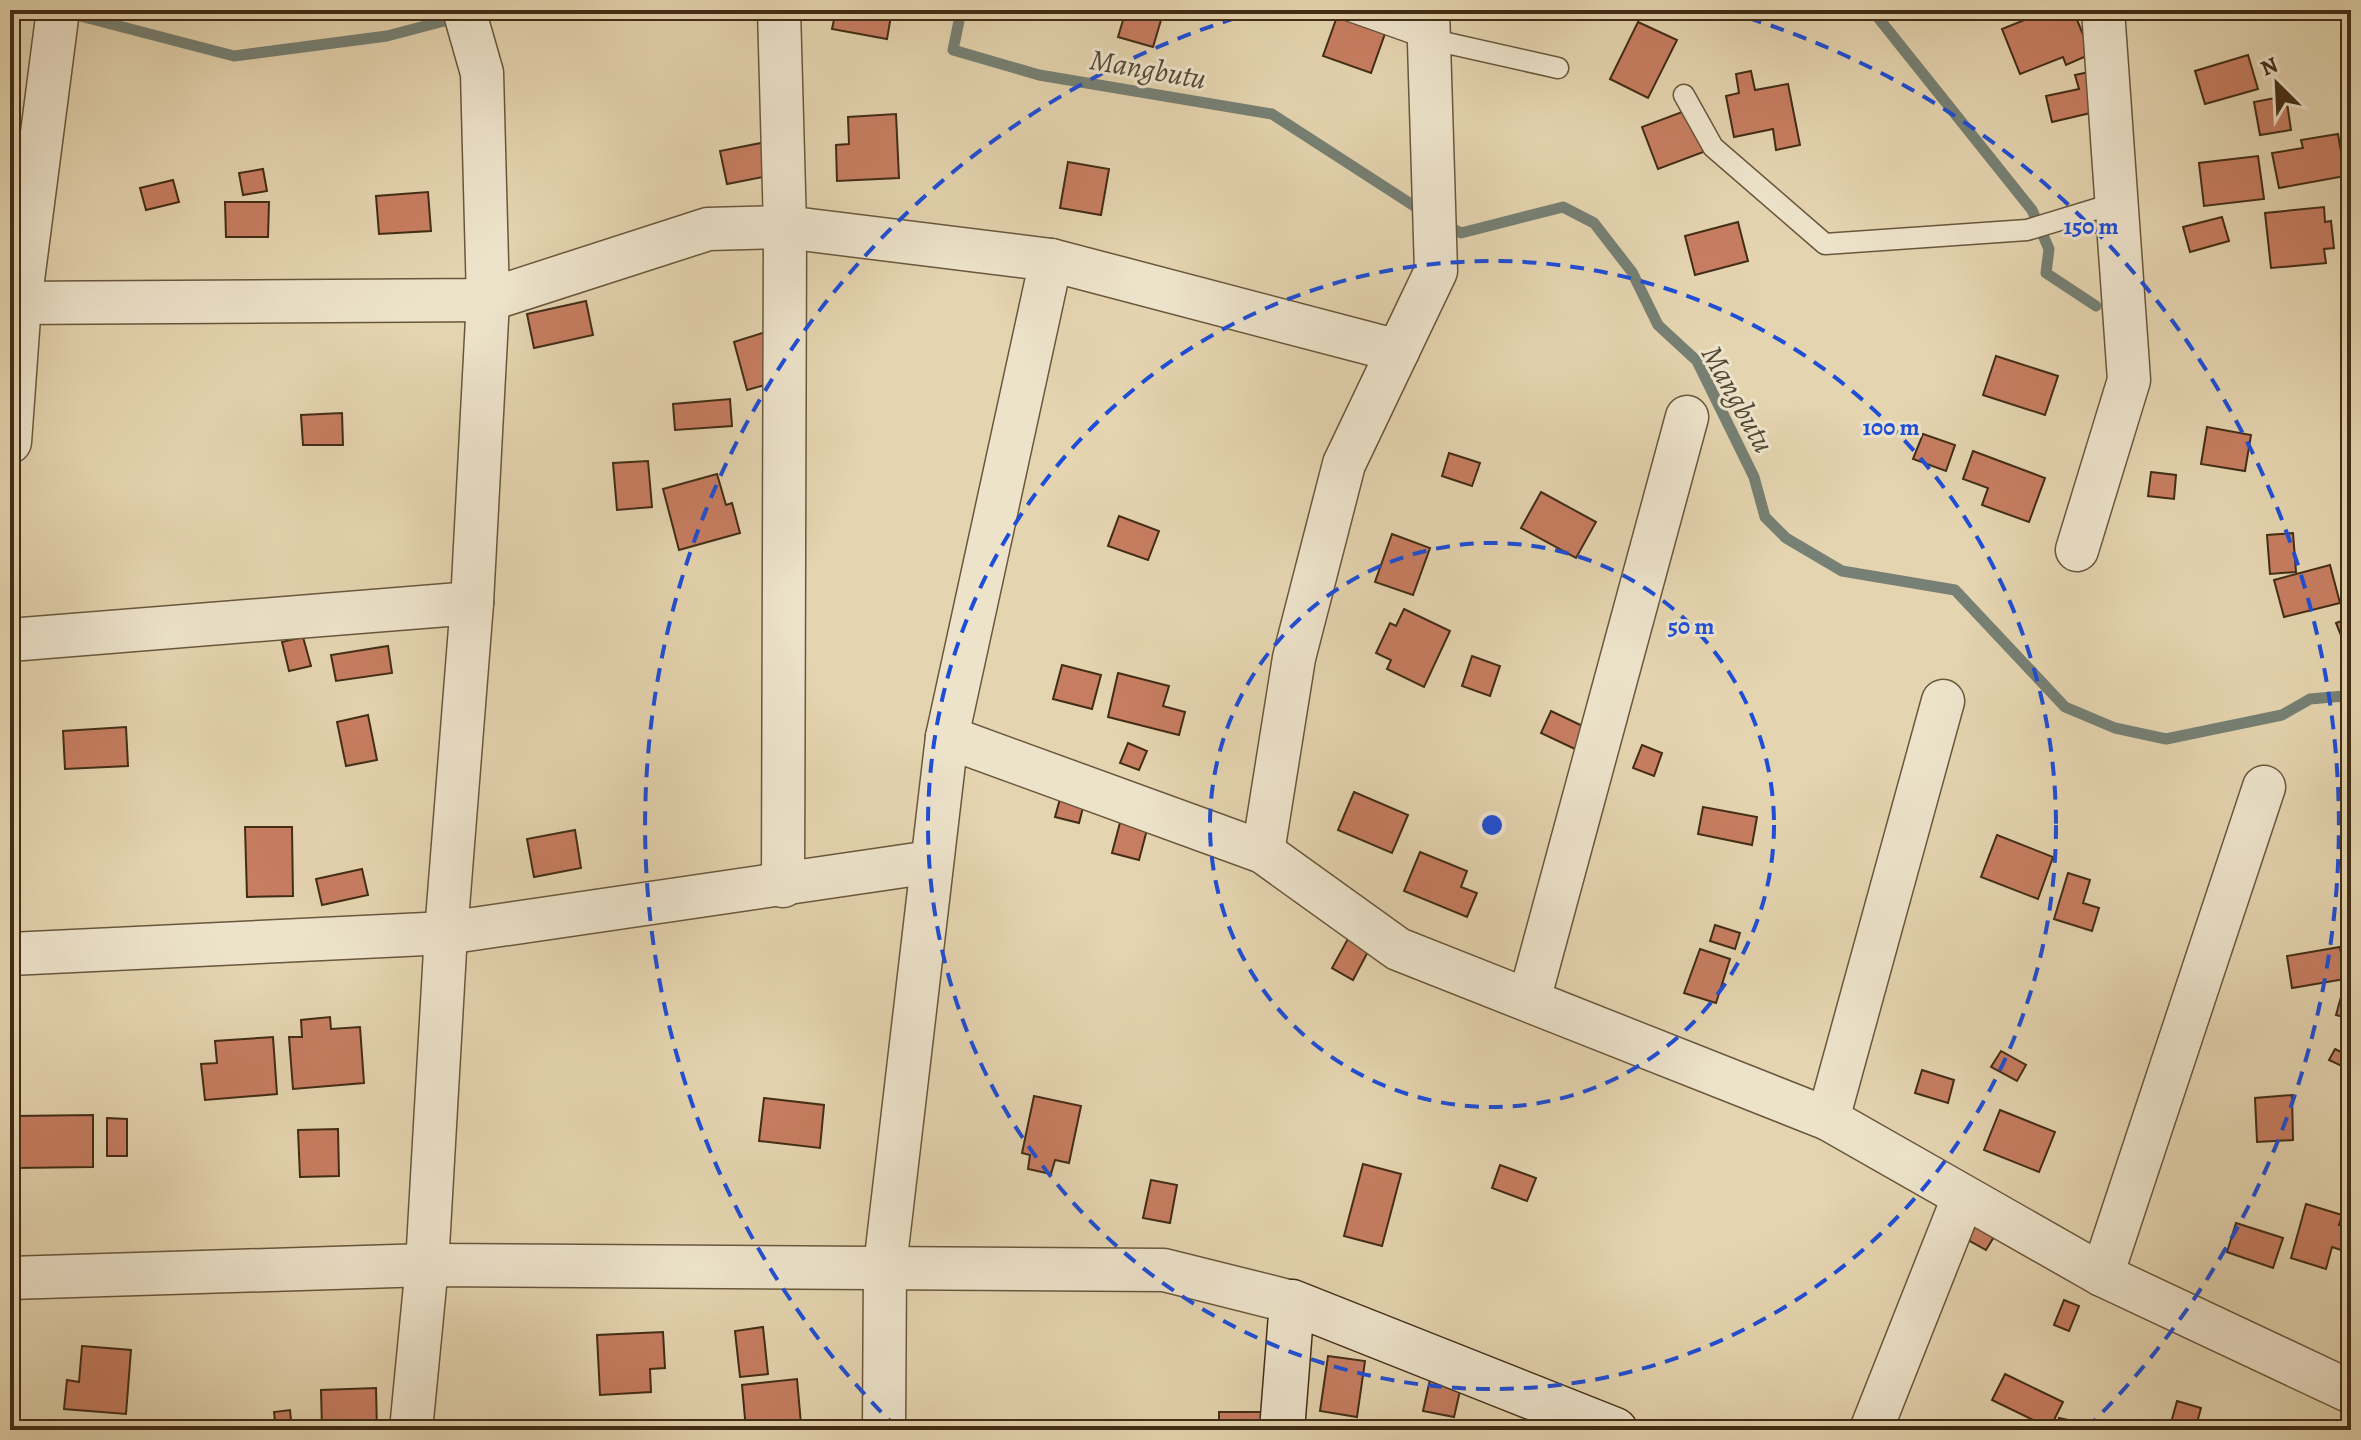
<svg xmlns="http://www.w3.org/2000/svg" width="2361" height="1440" font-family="Alegreya,serif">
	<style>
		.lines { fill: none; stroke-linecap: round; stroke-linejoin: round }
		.stream { stroke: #768074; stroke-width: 11 }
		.building { fill: #c77d61; stroke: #422d16; stroke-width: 2 }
		.lane-casing { stroke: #6a573c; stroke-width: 23 }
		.street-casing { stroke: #6a573c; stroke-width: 45 }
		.secondary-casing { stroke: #422d16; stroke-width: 47 }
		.lane { stroke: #ede3cb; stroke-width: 20 }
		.street { stroke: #ede3cb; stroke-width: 42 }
		.secondary { stroke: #ede3cb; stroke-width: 44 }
		.ring { fill: none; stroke: #1d4ed8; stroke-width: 4; stroke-dasharray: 14 10 }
		.labels { text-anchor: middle; stroke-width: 6; stroke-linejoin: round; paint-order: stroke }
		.water-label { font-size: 30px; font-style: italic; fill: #534935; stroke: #ede3cb }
		.centre { fill: #1d4ed8; stroke: #ede3cb; stroke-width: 4 }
		.ring-label { font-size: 24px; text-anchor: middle; font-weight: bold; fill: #1d4ed8; stroke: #ede3cb; stroke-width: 6; stroke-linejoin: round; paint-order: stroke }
	</style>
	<rect width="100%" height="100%" fill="#e4d4af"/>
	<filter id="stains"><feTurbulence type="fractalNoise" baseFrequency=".0025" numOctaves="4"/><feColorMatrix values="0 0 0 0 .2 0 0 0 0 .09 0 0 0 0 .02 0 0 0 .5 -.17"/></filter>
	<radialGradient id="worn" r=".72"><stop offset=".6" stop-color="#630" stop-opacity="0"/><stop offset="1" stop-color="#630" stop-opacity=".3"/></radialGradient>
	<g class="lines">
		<g class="stream">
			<path d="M958,10L959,21L953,50L1039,75L1272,114L1425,213"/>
			<path d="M1872,10L2032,210L2049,249L2046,273L2096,306"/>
			<path d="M65,12L234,56L387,36L486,10"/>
			<path d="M10,14L50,10"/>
			<path d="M1444,224L1461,233L1563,207L1594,223L1632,272L1658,325L1697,361L1754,477L1765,517L1786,538L1842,571L1955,590L2065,707L2115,728L2166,739L2282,715L2310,699L2344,696L2351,729"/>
		</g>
	</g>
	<g class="building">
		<path d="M836,10H892L887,39L832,29Z"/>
		<path d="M1126,10H1164L1153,47L1118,37Z"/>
		<path d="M2049,10H2073L2091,54L2066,65L2063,57L2020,74L2002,29Z"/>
		<path d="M1339,11L1387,28L1371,73L1323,56Z"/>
		<path d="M1638,22L1677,40L1648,98L1610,79Z"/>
		<path d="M2248,55L2258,89L2205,104L2195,71Z"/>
		<path d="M2103,69L2112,108L2052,122L2046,96L2079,89L2075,75Z"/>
		<path d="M1751,71L1755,90L1788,84L1800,145L1776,150L1773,129L1734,137L1726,96L1739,93L1736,74Z"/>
		<path d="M2286,96L2291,130L2260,135L2254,102Z"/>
		<path d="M1698,106L1714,148L1658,169L1642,127Z"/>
		<path d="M896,114L899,178L837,181L836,145L849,144L848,117Z"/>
		<path d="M2338,134L2345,176L2279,188L2272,153L2303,148L2301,140Z"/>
		<path d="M766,142L773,175L727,184L720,151Z"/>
		<path d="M2258,156L2264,199L2204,206L2199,163Z"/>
		<path d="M1068,162L1109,169L1101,215L1060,208Z"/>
		<path d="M263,169L267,191L243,195L239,173Z"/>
		<path d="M173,180L179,202L146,210L140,188Z"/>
		<path d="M428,192L431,231L379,234L376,196Z"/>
		<path d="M225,202H269L268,237H226Z"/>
		<path d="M2324,207L2325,222L2331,221L2334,248L2324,249L2326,263L2271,268L2265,213Z"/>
		<path d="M2222,217L2229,241L2190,252L2183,227Z"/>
		<path d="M1738,222L1748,261L1695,275L1685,236Z"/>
		<path d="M586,301L593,335L534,348L527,314Z"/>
		<path d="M769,331L783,380L747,390L734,342Z"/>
		<path d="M1996,356L2058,376L2045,415L1983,395Z"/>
		<path d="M730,399L732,426L675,430L673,404Z"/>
		<path d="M342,413L343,445H303L301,415Z"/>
		<path d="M2207,427L2251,435L2245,471L2201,464Z"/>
		<path d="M1923,434L1955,445L1946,471L1913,459Z"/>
		<path d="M1973,451L2045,478L2029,522L1982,505L1988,488L1963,479Z"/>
		<path d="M1449,453L1480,463L1472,486L1442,476Z"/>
		<path d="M648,461L652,507L617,510L613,463Z"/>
		<path d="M2151,472L2176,475L2174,499L2148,496Z"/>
		<path d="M717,474L726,505L732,503L740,533L679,550L663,489Z"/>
		<path d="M1541,492L1596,522L1576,558L1521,528Z"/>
		<path d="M1119,516L1159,531L1148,560L1108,546Z"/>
		<path d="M2293,533L2296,572L2270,574L2267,535Z"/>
		<path d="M1392,534L1430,548L1413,595L1375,582Z"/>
		<path d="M2330,565L2340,603L2284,617L2274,580Z"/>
		<path d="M1404,609L1450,631L1424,687L1387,669L1391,660L1376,653L1390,623L1396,626Z"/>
		<path d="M2351,617V660L2336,623Z"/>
		<path d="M303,637L311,666L289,671L282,642Z"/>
		<path d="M388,646L392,673L336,681L331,655Z"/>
		<path d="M1472,656L1500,666L1490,696L1462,686Z"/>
		<path d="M1062,665L1101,675L1092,709L1053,699Z"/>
		<path d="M1118,673L1169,686L1163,706L1185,712L1179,735L1108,717Z"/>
		<path d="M1551,711L1589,729L1579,751L1541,733Z"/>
		<path d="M368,715L377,760L346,766L337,722Z"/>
		<path d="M126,727L128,766L65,769L63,731Z"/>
		<path d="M1128,743L1147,751L1139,770L1120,763Z"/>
		<path d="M1642,745L1662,753L1654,776L1633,768Z"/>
		<path d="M1066,777L1089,784L1079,823L1055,817Z"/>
		<path d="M1354,792L1408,815L1392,853L1338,830Z"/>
		<path d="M1703,807L1757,817L1752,845L1698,834Z"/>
		<path d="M1122,815L1149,822L1139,860L1112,853Z"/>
		<path d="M245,827H292L293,896L247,897Z"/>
		<path d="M575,830L581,868L534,877L527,839Z"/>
		<path d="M1997,835L2053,857L2038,899L1981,877Z"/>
		<path d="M1420,852L1467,871L1461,887L1477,893L1467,917L1404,891Z"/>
		<path d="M362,869L368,895L322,905L316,879Z"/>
		<path d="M2068,873L2090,880L2083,903L2099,908L2092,931L2054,919Z"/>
		<path d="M1715,925L1740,933L1735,949L1710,941Z"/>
		<path d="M1350,935L1371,946L1353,980L1332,968Z"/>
		<path d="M2340,947L2345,979L2292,988L2287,956Z"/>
		<path d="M1700,949L1730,959L1716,1003L1684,993Z"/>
		<path d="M2341,997L2351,1000V1019L2336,1015Z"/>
		<path d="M330,1017L331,1029L360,1027L364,1083L293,1089L289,1037H302L301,1020Z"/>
		<path d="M273,1037L277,1094L205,1100L201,1064L217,1063L215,1041Z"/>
		<path d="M2335,1049L2349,1056L2344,1067L2329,1060Z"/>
		<path d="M2001,1051L2026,1065L2017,1081L1991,1067Z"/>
		<path d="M1922,1070L1954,1080L1948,1103L1915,1093Z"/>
		<path d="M2292,1095L2293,1140L2257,1142L2255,1098Z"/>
		<path d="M1034,1096L1081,1106L1069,1163L1055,1160L1051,1174L1028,1169L1030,1155L1022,1153Z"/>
		<path d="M764,1098L824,1105L820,1148L759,1141Z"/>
		<path d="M2000,1110L2055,1132L2039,1172L1984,1150Z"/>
		<path d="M93,1115V1167L15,1168L14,1116Z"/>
		<path d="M107,1118L127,1119V1156H107Z"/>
		<path d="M338,1129L339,1176L300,1177L298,1130Z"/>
		<path d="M1363,1164L1401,1174L1382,1246L1344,1236Z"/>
		<path d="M1500,1165L1536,1178L1527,1201L1492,1188Z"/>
		<path d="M1151,1180L1177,1185L1170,1223L1143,1218Z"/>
		<path d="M2306,1204L2342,1215L2339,1225L2347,1227L2341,1250L2332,1247L2326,1269L2291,1258Z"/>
		<path d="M2236,1223L2283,1238L2273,1268L2227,1252Z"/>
		<path d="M1976,1224L1995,1235L1986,1250L1968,1240Z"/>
		<path d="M2064,1300L2079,1306L2069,1331L2054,1325Z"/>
		<path d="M763,1327L768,1374L740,1377L735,1331Z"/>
		<path d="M663,1332L665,1368L650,1369L651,1392L600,1395L597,1335Z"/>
		<path d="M82,1346L131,1350L126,1414L64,1409L67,1380L79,1382Z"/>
		<path d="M1328,1356L1365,1361L1357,1417L1320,1411Z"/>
		<path d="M2005,1374L2063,1402L2050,1428L1992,1400Z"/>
		<path d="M1431,1375L1462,1382L1454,1417L1423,1411Z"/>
		<path d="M797,1379L801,1424L746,1430L742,1385Z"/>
		<path d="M376,1388L377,1430H322L321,1390Z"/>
		<path d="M2177,1401L2201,1408L2195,1430H2169Z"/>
		<path d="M290,1410L292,1430H276L274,1412Z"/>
		<path d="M1219,1412H1263L1262,1430H1219Z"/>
		<path d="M2059,1418L2092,1425L2091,1430H2056Z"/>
	</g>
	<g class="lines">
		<defs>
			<g id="lane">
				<path d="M1347,10L1429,39L1558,68"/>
				<path d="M1684,95L1713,147L1825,244L2027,230L2119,202"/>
			</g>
			<g id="street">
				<path d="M779,10L785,227L783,886"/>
				<path d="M10,303L488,300L708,229L785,227L1051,260L1398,351"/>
				<path d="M10,442L20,303L58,10"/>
				<path d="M2077,550L2129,380L2103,10"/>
				<path d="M10,640L472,603"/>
				<path d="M947,737L1263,852L1398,949L1828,1119L2102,1275L2351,1392"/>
				<path d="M1263,852L1294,658L1344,464L1436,271L1428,10"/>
				<path d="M10,954L446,933L931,862"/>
				<path d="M1529,1000L1687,417"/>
				<path d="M1828,1119L1943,701"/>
				<path d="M2102,1275L2264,787"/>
				<path d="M10,1278L427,1265L1164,1270L1292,1302"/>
				<path d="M411,1430L427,1265L446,933L472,603L488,300L482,73L464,10"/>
				<path d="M884,1430L885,1266L947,737L1051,260"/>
				<path d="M1871,1430L1963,1198"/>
			</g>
			<path id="secondary" d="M1282,1430L1292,1302L1615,1430"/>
		</defs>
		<use href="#lane" class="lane-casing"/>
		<use href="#street" class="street-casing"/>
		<use href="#secondary" class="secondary-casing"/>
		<use href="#lane" class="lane"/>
		<use href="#street" class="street"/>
		<use href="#secondary" class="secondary"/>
	</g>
	<g class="ring">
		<circle cx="1492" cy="825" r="282"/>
		<circle cx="1492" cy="825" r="564"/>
		<path d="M898 1429A847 847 0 0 1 1259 11M1725 11A847 847 0 0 1 2086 1429"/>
	</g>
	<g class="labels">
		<g class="water-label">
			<text transform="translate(1148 69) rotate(10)" y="10">Mangbutu</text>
			<text transform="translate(1738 399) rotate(61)" y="10">Mangbutu</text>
		</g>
	</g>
	<circle cx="1492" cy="825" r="12" class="centre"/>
	<g class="ring-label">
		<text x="2091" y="234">150 m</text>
		<text x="1891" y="435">100 m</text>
		<text x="1691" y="634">50 m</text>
	</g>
	<rect width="2361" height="1440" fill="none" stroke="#e4d4af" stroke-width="40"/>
	<rect x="12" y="12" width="2337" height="1416" fill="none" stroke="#422d16" stroke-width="4"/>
	<rect x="20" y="20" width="2321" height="1400" fill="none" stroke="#422d16" stroke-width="2"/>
	<g transform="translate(2277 84) rotate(336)" stroke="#ede3cb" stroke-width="6" paint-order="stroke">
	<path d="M0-6L14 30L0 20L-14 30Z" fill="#422d16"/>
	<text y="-12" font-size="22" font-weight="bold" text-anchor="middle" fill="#422d16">N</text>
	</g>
	<rect width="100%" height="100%" filter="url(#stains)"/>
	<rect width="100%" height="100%" fill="url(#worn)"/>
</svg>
